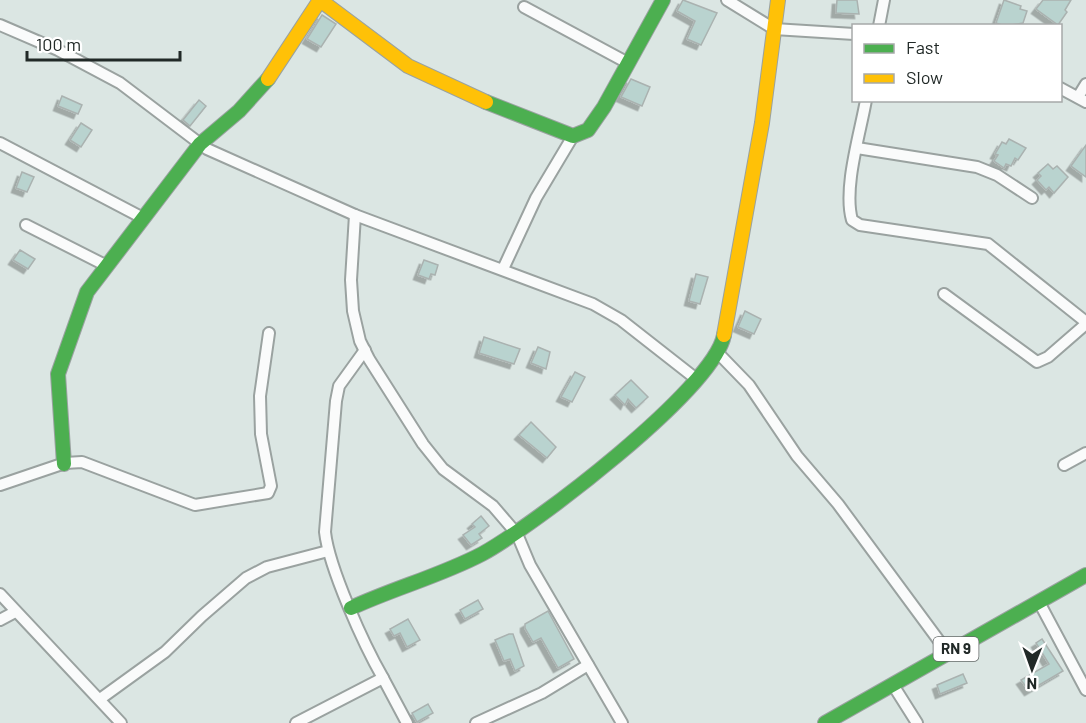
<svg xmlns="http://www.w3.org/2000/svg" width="1086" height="723" font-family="Barlow,sans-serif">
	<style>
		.building { fill: #b9d3cf; stroke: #aab2b0; stroke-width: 1.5; filter: url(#shadow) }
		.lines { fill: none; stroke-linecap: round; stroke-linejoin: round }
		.street-casing { stroke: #9aa2a0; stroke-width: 14 }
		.fast-casing { stroke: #9aa2a0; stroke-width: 16 }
		.slow-casing { stroke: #9aa2a0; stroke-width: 16 }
		.street { stroke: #fafbfb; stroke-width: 10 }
		.fast { stroke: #4caf50; stroke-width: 14 }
		.slow { stroke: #ffc107; stroke-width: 14 }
		.labels { text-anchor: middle; stroke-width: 5; stroke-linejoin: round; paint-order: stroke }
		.shield { fill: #fff; stroke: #646968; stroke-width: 1.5 }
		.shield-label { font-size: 15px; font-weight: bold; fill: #212927 }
	</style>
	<defs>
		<filter id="shadow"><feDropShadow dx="-4.5" dy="4.5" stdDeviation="0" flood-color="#0004"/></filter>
	</defs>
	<rect width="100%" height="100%" fill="#dbe6e3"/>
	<g class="building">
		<path d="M683,0L717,13L701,45L687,39L695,21L677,11Z"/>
		<path d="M837,0H857L859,14L836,13Z"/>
		<path d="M1004,0L1021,6L1020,9L1027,11L1023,23L1005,26L996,23Z"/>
		<path d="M1043,0H1071L1065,10L1067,12L1058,25L1036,9Z"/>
		<path d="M322,15L336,24L321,47L307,39Z"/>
		<path d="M631,79L650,87L642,106L621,97Z"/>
		<path d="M62,96L82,105L78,114L58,106Z"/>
		<path d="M199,100L206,106L190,126L183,120Z"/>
		<path d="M81,123L92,130L81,147L70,140Z"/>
		<path d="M1009,139L1026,148L1018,160L1015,158L1011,166L1006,164L1004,168L994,161L998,155L995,154L1002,142L1006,144Z"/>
		<path d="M1086,145V177L1071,166Z"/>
		<path d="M1048,164L1053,169L1057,166L1068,177L1054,193L1049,187L1046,190L1037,180L1041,176L1038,173Z"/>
		<path d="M22,172L34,177L27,192L16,188Z"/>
		<path d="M20,250L35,259L28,269L13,260Z"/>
		<path d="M424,260L438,265L435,275L431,274L429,279L418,275Z"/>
		<path d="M696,274L708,277L700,304L689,301Z"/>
		<path d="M745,311L761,319L754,334L738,327Z"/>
		<path d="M484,337L520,349L514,364L479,353Z"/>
		<path d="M538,347L550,352L546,369L531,363Z"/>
		<path d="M575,372L585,377L572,402L561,397Z"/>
		<path d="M631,380L648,397L636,408L628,399L625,405L615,395Z"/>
		<path d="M531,422L556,447L547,458L519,435Z"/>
		<path d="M481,516L489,526L479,534L482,538L471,545L463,535L475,527L472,524Z"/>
		<path d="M478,600L483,609L465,619L460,610Z"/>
		<path d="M548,611L574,659L558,668L541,638L533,642L525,628V624Z"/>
		<path d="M408,619L420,640L407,647L400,633L394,636L390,629Z"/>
		<path d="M509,634H513L524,666L515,671L510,659L504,661L495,640Z"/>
		<path d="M1042,639L1063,671L1029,691L1021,680L1049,664L1036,643Z"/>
		<path d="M963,674L967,683L940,694L937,685Z"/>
		<path d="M428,704L433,713L417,722L412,713Z"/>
	</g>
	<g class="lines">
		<defs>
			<g id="street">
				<path d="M727,0L774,29L854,34"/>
				<path d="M524,7L628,63"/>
				<path d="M0,25L58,50L120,83L207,149L355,215L593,304L621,320L695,378"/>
				<path d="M879,26L884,0"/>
				<path d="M1060,88L1086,102"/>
				<path d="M1078,97L1086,84"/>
				<path d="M866,100C860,134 843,188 852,220L860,225L988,244L1086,322"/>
				<path d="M0,143L141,217"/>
				<path d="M857,148L977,167L997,175L1032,198"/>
				<path d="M355,215L351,280L353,311L360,341L369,359L423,444L443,469L493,506L517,534L530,565L622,723"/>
				<path d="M26,225L105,265"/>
				<path d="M503,269L536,198L573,136"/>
				<path d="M944,294L1037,362L1048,357L1086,324"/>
				<path d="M717,352L749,385L797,456L838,504L948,653"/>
				<path d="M1064,465L1086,453"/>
				<path d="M0,485L65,463L82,462L195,505L268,493L271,486L261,434L260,396L269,333"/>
				<path d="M0,594L121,723"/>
				<path d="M1039,602L1086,690"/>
				<path d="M0,620L15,612"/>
				<path d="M383,678L407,723"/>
				<path d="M893,685L917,723"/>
				<path d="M100,699L165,652L202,616L246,578L267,567L328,551"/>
				<path d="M296,723L383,678C364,645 329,568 325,532L336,401L339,386L365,350"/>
				<path d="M476,723L542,693L588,665"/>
			</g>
			<g id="fast">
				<path d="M486,102L573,136L588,130L604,107L663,0"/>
				<path d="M64,464L58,374L87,292L200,144L239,111L268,79"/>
				<path d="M351,608C394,588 440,576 482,554C533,526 714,389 724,335"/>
				<path d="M825,723L1086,575"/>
			</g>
			<g id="slow">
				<path d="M268,79L320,0L408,66L486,102"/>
				<path d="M724,335L762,123L778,0"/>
			</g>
		</defs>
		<use href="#street" class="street-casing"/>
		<use href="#fast" class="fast-casing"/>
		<use href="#slow" class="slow-casing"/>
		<use href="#street" class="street"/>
		<use href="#fast" class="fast"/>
		<use href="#slow" class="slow"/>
	</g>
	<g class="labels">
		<rect class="shield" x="933.5" y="637" width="45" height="24" rx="4.5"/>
		<g class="shield-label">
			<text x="956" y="654">RN 9</text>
		</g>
	</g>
	<rect x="852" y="24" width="210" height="78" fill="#ffffff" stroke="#a6a9a9" stroke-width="1.5"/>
	<rect x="864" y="44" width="30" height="9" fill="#4caf50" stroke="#a6a9a9" stroke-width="1.5"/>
	<text x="906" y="54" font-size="18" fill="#212927">Fast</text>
	<rect x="864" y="74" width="30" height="9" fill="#ffc107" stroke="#a6a9a9" stroke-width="1.5"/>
	<text x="906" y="84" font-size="18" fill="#212927">Slow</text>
	<g transform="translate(1032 669) rotate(181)" stroke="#ffffff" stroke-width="4.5" paint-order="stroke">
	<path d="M0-4.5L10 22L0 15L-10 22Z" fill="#212927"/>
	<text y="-9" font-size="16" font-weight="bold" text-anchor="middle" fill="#212927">N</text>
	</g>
	<path d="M27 51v9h153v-9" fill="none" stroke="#212927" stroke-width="3"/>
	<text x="36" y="51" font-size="18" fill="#212927" stroke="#ffffff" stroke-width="4.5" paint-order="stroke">100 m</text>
</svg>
